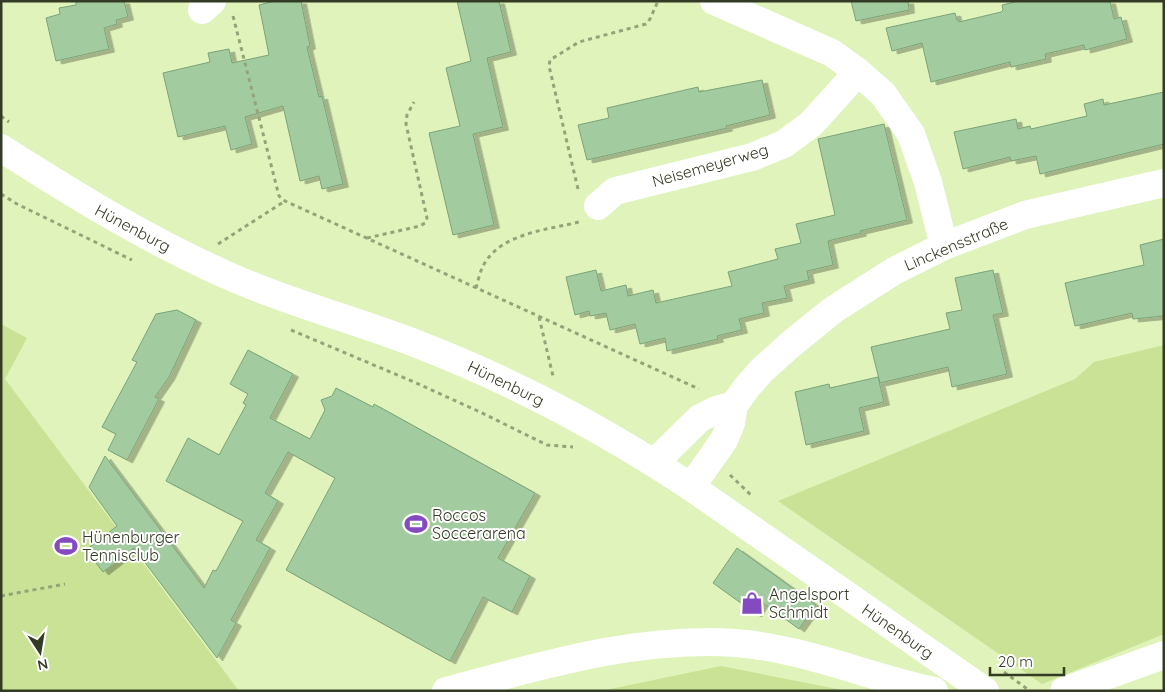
<svg xmlns="http://www.w3.org/2000/svg" width="1165" height="692" font-family="Quicksand,sans-serif">
	<style>
		.green { fill: #c9e296 }
		.building { fill: #a2cc9f; stroke: #7ba378; filter: url(#shadow) }
		.lines { fill: none; stroke-linecap: round; stroke-linejoin: round }
		.path { stroke: #95a379; stroke-width: 3; stroke-dasharray: 4 4; stroke-linecap: butt }
		.minor { stroke: #fff; stroke-width: 28 }
		.labels { text-anchor: middle; stroke-width: 4; stroke-linejoin: round; paint-order: stroke }
		.street-label { font-size: 16px; fill: #343b24; stroke: #fff }
		.poi-label { font-size: 16px; fill: #343b24; stroke: #fff; text-anchor: start }
	</style>
	<defs>
		<filter id="shadow"><feDropShadow dx="5.5" dy="3" stdDeviation="0" flood-color="#0004"/></filter>
	</defs>
	<rect width="100%" height="100%" fill="#dff3ba"/>
	<g class="green">
		<path d="M1,324L27,338L5,379L239,691H1Z"/>
		<path d="M1164,345V634L1042,684L778,501L1075,379L1094,362Z"/>
		<path d="M721,666L847,691H601Z"/>
	</g>
	<g class="building">
		<path d="M76,1H124L128,17L116,20L117,24L104,28L109,49L56,61L46,18L60,14L59,8L76,5Z"/>
		<path d="M275,1H301L310,46L307,47L319,97L322,96L343,184L322,189L319,176L300,181L283,106L245,117L252,144L231,150L225,126L178,137L163,73L210,62L208,53L229,49L232,63L269,55L259,5Z"/>
		<path d="M457,1H499L511,52L487,58L503,127L473,134L494,225L453,235L429,133L460,126L446,68L471,61Z"/>
		<path d="M851,1H908L909,10L856,21Z"/>
		<path d="M1019,1H1110L1114,19L1121,17L1127,39L1085,50L1084,45L1045,54L1046,59L1011,67L1010,62L931,82L922,43L892,51L886,28L955,13L957,20H959V22L1001,12L1003,10L1002,5Z"/>
		<path d="M762,80L770,115L726,126L727,128L587,160L578,125L609,118L607,108L698,87L699,92Z"/>
		<path d="M1164,92V144L1040,174L1036,156L1011,161L1010,157L963,169L954,132L1016,119L1018,129L1030,126L1031,129L1087,116L1084,104L1103,99L1104,105Z"/>
		<path d="M884,124L907,220L860,231L861,233L828,241L833,265L807,271L809,280L784,286L787,298L762,303L764,313L739,319L742,330L717,336L718,339L667,351L665,338L640,344L635,324L610,330L606,313L590,316L589,311L575,315L566,277L596,270L601,291L626,285L628,296L653,290L656,303L732,286L728,272L778,259L775,249L801,243L796,224L835,215L818,139Z"/>
		<path d="M1164,239V316L1133,319L1132,313L1075,326L1065,283L1144,265L1140,245Z"/>
		<path d="M993,270L1003,313L993,315L1007,374L952,387L948,367L880,383L871,347L950,329L946,313L962,310L955,278Z"/>
		<path d="M177,310L196,320L169,377L155,397L159,399L127,460L108,450L116,434L102,427L137,362L132,360L156,314Z"/>
		<path d="M248,350L293,374L270,418L310,439L325,410L321,400L332,396L336,388L373,407L374,404L535,493L498,558L530,576L512,612L483,597L450,661L286,570L335,478L288,452L265,493L278,501L256,540L270,548L231,620L236,623L217,658L134,548L103,572L86,550L117,526L89,487L105,456L204,588L213,570L216,571L243,521L166,481L188,438L219,455L246,405L243,403L248,394L230,384Z"/>
		<path d="M878,377L884,402L859,408L864,431L806,445L795,392L829,384L830,388Z"/>
		<path d="M737,548L816,605L799,629L763,603L756,614L713,583Z"/>
	</g>
	<g class="lines">
		<g class="path">
			<path d="M233,16L279,196L285,201L699,389"/>
			<path d="M1,116L9,122"/>
			<path d="M578,189L549,66L550,60L579,42L646,24L650,19L658,1"/>
			<path d="M1,194L17,204L132,260"/>
			<path d="M367,238L420,226L425,223L427,218L406,124L407,115L414,102"/>
			<path d="M218,244L285,201"/>
			<path d="M476,288C478,281 480,272 483,266C500,233 547,230 579,222"/>
			<path d="M539,317L553,376"/>
			<path d="M291,330L414,382L480,412L547,445L573,447"/>
			<path d="M730,475L751,495"/>
			<path d="M1,596L65,584"/>
			<path d="M1004,672L1030,691"/>
		</g>
		<g class="minor">
			<path d="M714,1L832,53L858,72L883,94L911,134L928,182L944,246"/>
			<path d="M202,10L212,1"/>
			<path d="M1,148C78,197 154,244 238,280C296,305 358,321 417,344C513,381 605,430 691,487L985,691"/>
			<path d="M598,206L615,191L752,157L784,144L811,124L858,72"/>
			<path d="M654,463L700,418L716,410L734,405"/>
			<path d="M691,487L724,440L731,423L734,405L747,387L762,370L791,344L833,310L894,271L944,246L1025,215L1164,183"/>
			<path d="M446,691C540,666 638,636 736,643C802,648 869,677 934,691"/>
			<path d="M1064,691L1164,655"/>
		</g>
	</g>
	<defs>
		<symbol id="stadium-bare" viewBox="-9 -9 18 18"><path d="M0-5a6.5 5 0 1 0 0 10a6.5 5 0 1 0 0-10ZM-3.5-1.8h7v3.6h-7Z" fill="#844ac1" stroke="#fff" stroke-width="2.5" paint-order="stroke"/></symbol>
		<symbol id="shop-bare" viewBox="-9 -9 18 18"><path d="M-5-2.5h2.3a2.7 3.5 0 0 1 5.4 0H5L5.5 6h-11ZM-1.5-2.5h3a1.5 2.3 0 0 0-3 0Z" fill="#844ac1" stroke="#fff" stroke-width="2.5" paint-order="stroke"/></symbol>
	</defs>
	<g fill-rule="evenodd">
		<use href="#stadium-bare" x="400" y="508" width="32" height="32"/>
		<use href="#stadium-bare" x="50" y="530" width="32" height="32"/>
		<use href="#shop-bare" x="736" y="587" width="32" height="32"/>
	</g>
	<g class="labels">
		<g class="street-label">
			<text transform="translate(710 165) rotate(-16)" y="6">Neisemeyerweg</text>
			<text transform="translate(133 228) rotate(28)" y="6">Hünenburg</text>
			<text transform="translate(956 244) rotate(-23)" y="6">Linckensstraße</text>
			<text transform="translate(506 383) rotate(26)" y="6">Hünenburg</text>
			<text transform="translate(898 631) rotate(35)" y="6">Hünenburg</text>
		</g>
		<g class="poi-label">
			<text x="432" y="521">Roccos<tspan x="432" dy="18">Soccerarena</tspan></text>
			<text x="82" y="543">Hünenburger<tspan x="82" dy="18">Tennisclub</tspan></text>
			<text x="769" y="600">Angelsport<tspan x="769" dy="18">Schmidt</tspan></text>
		</g>
	</g>
	<rect width="1165" height="692" fill="none" stroke="#343b24" stroke-width="5"/>
	<g transform="translate(40 652) rotate(168)" stroke="#ffffff" stroke-width="4" paint-order="stroke">
	<path d="M0-4L9 19L0 12L-9 19Z" fill="#343b24"/>
	<text y="-8" font-size="14" font-weight="bold" text-anchor="middle" fill="#343b24">N</text>
	</g>
	<path d="M990 667v8h74v-8" fill="none" stroke="#343b24" stroke-width="2.5"/>
	<text x="998" y="667" font-size="15" fill="#343b24" stroke="#ffffff" stroke-width="4" paint-order="stroke">20 m</text>
</svg>
